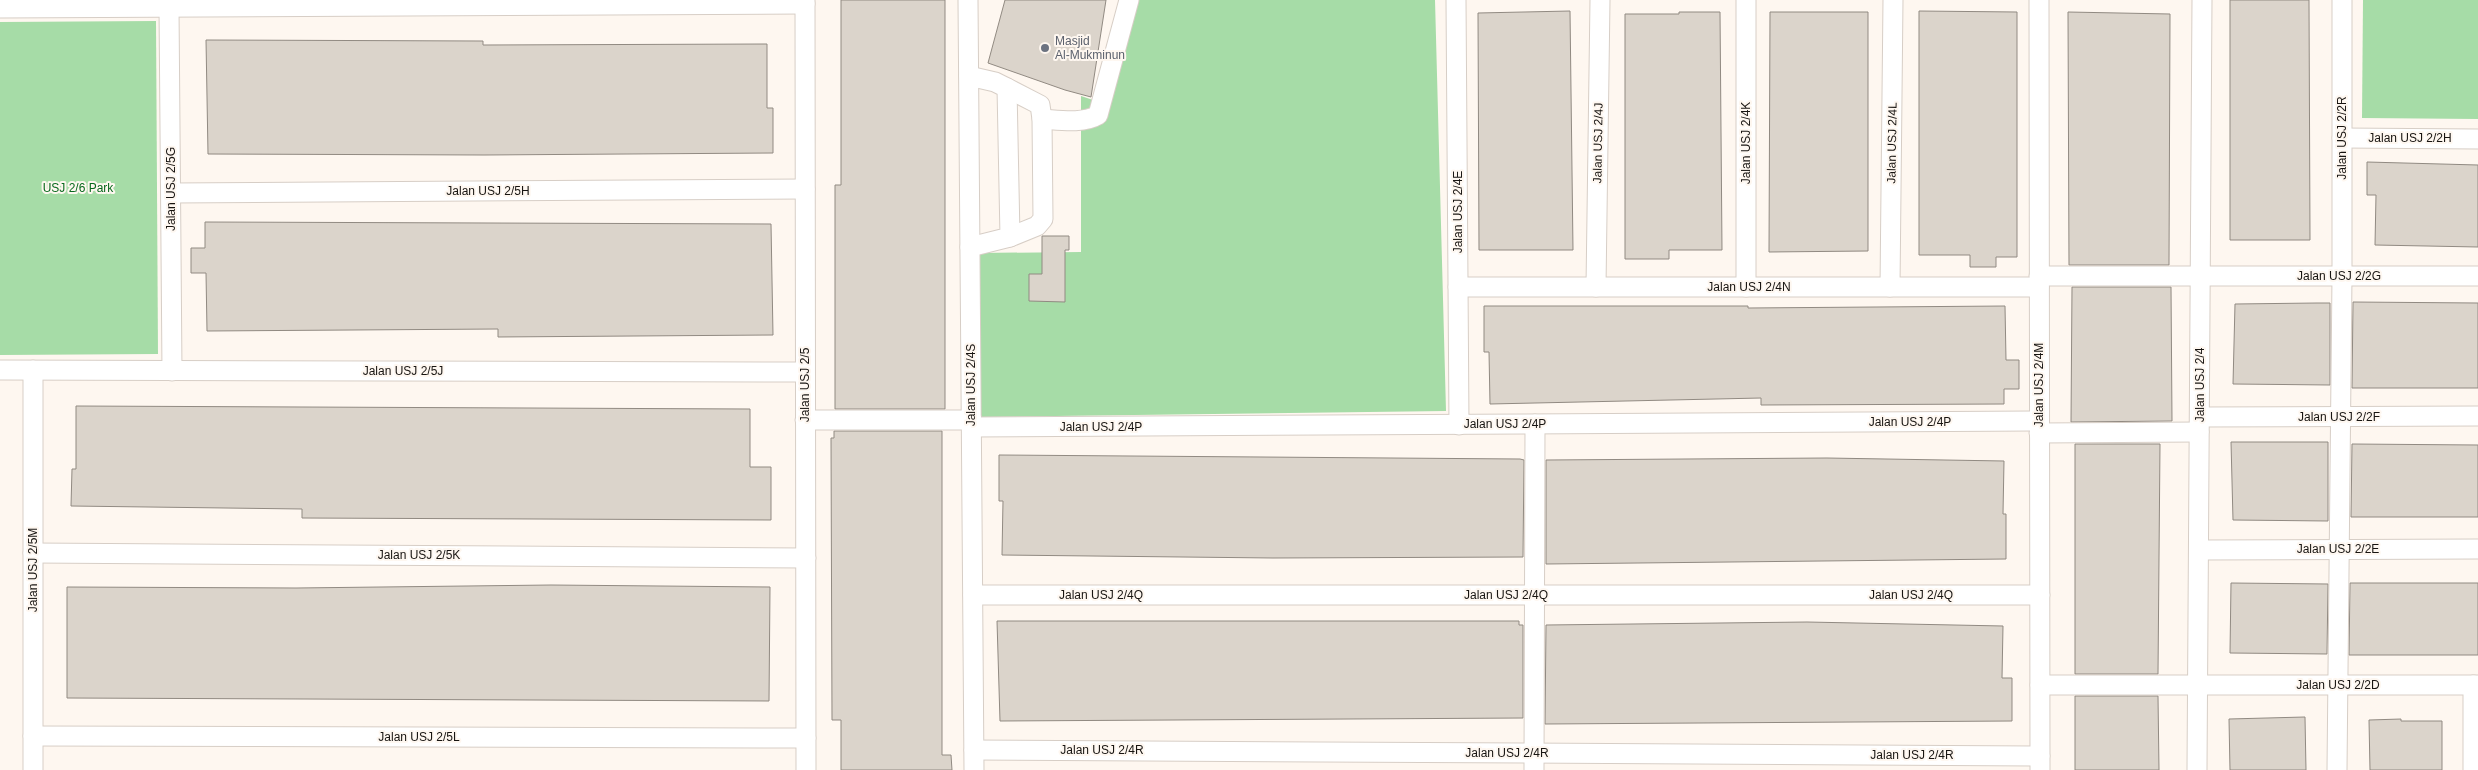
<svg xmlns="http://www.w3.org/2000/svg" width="2478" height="770" font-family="Helvetica,sans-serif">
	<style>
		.green { fill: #a6dca7 }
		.building { fill: #dbd4cb; stroke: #918a82 }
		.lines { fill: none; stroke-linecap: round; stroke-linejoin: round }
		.minor-casing { stroke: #d7cec6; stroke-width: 21 }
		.minor { stroke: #fff; stroke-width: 19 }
		.worship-dot { fill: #6b7280; stroke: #fef7f0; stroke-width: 2 }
		.labels { text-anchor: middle; stroke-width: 4; stroke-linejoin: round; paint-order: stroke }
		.worship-label { font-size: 12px; fill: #5b616d; stroke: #fef7f0; text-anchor: start }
		.street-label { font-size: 12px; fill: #171411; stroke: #fef7f0 }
		.park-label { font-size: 12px; fill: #08691d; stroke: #fef7f0 }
	</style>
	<rect width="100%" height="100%" fill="#fef7f0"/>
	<g class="green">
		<path d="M1126,0H1435L1446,411L979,417L977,253L1081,252V96L1093,100Z"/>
		<path d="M2363,0H2478V119L2362,118Z"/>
		<path d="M156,21L158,354L0,355V22Z"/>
	</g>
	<g class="building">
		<path d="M841,0H945V409H835V185H841Z"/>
		<path d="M1005,0H1106L1091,97L1065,90L988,63Z"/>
		<path d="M2230,0H2309L2310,240H2230Z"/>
		<path d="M1570,11L1573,250H1479L1478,13Z"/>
		<path d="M1919,11L2017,12V257H1996V267H1970V255H1919Z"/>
		<path d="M1679,12H1720L1722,250H1669V259H1625V14H1679Z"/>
		<path d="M1770,12H1868V251L1769,252Z"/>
		<path d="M2068,12L2170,14L2169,265H2069Z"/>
		<path d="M206,40L483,41V45L767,44V108H773V153L484,155L208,154Z"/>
		<path d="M2367,162L2478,165V247L2375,245L2376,195H2367Z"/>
		<path d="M205,222L771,224L773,335L498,337V329L207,331L206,273H191V248H205Z"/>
		<path d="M1042,236H1069V250H1065V302L1029,301V274H1042Z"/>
		<path d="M2072,287H2171L2172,421L2071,422Z"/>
		<path d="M2353,302L2478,303V388H2352Z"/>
		<path d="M2317,303H2330V385L2233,384L2235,304Z"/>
		<path d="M1484,306H1748V308L2005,306L2006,360H2019V389H2004V404L1761,405V398L1490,404L1489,352H1484Z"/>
		<path d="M76,406L750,409V467H771V520L302,518V509L71,506L72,469H76Z"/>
		<path d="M834,431H942V755H951L952,770H841V720H832L831,438H834Z"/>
		<path d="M2231,442H2328V521L2233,520Z"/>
		<path d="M2075,444H2160L2158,674H2075Z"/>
		<path d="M2352,444L2478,445V517H2351Z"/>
		<path d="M999,455L1520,459L1524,460L1523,557L1273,558L1002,555L1003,501H999Z"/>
		<path d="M1827,458L2004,461L2003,514H2006V559L1546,564V460Z"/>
		<path d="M2231,583L2328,584L2327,654L2230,653Z"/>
		<path d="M2350,583H2478V655H2349Z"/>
		<path d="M551,585L770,587L769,701L67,698V587L296,588Z"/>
		<path d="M997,621H1519V625H1523V718L1000,721Z"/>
		<path d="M1807,622L2003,626L2002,678H2012V721L1545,724L1546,625Z"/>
		<path d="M2075,696H2158L2159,770H2075Z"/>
		<path d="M2305,717L2306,770H2230L2229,719Z"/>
		<path d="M2401,719V721H2442V770H2370L2369,720Z"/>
	</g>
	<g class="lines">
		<defs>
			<g id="minor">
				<path d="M805,0L806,770"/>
				<path d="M968,0L974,770"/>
				<path d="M1456,0L1459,425"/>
				<path d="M1746,0V287"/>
				<path d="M2039,0L2040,770"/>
				<path d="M169,7L172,371"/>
				<path d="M0,8L805,4"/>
				<path d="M969,76L995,82L1007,88L1010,237L970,247"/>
				<path d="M1007,88L1040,105L1042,119L1043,219L1037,226L1010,237"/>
				<path d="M1042,119C1059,120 1083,124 1098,115L1129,0"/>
				<path d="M2342,138L2478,139"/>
				<path d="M171,193L805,189"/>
				<path d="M2039,276H2478"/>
				<path d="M1458,287H2039"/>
				<path d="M1596,287L1600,0"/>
				<path d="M1890,287L1893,0"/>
				<path d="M0,370L805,372"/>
				<path d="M33,370V770"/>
				<path d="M2200,417L2478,416"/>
				<path d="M805,420H972"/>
				<path d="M972,427L2039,421"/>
				<path d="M2039,433L2199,432"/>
				<path d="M2199,550L2478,549"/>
				<path d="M33,553L806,558"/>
				<path d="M973,595H2040"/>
				<path d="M2040,685H2478"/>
				<path d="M33,736L806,738"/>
				<path d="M974,750L2040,756"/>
				<path d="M1534,770L1535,424"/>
				<path d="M2197,770L2202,0"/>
				<path d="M2337,770L2342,276V0"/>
				<path d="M2473,770V685"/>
			</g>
		</defs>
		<use href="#minor" class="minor-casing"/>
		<use href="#minor" class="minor"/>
	</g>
	<circle class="worship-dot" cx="1045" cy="48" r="5"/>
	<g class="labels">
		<g class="worship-label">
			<text x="1055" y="45">Masjid<tspan x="1055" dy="14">Al-Mukminun</tspan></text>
		</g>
		<g class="street-label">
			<text transform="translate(2342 138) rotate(-90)" y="4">Jalan USJ 2/2R</text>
			<text x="2410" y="142">Jalan USJ 2/2H</text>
			<text transform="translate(1598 143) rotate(-89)" y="4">Jalan USJ 2/4J</text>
			<text transform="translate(1746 143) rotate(-90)" y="4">Jalan USJ 2/4K</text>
			<text transform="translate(1892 143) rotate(-89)" y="4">Jalan USJ 2/4L</text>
			<text transform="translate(171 189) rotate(-90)" y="4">Jalan USJ 2/5G</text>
			<text x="488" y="195">Jalan USJ 2/5H</text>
			<text transform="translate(1458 212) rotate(-90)" y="4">Jalan USJ 2/4E</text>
			<text x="2339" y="280">Jalan USJ 2/2G</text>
			<text x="1749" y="291">Jalan USJ 2/4N</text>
			<text x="403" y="375">Jalan USJ 2/5J</text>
			<text transform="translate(805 385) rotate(-90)" y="4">Jalan USJ 2/5</text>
			<text transform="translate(971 385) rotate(-90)" y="4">Jalan USJ 2/4S</text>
			<text transform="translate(2039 385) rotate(-90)" y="4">Jalan USJ 2/4M</text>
			<text transform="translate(2200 385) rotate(-90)" y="4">Jalan USJ 2/4</text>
			<text x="2339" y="421">Jalan USJ 2/2F</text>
			<text x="1910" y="426">Jalan USJ 2/4P</text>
			<text x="1505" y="428">Jalan USJ 2/4P</text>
			<text x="1101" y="431">Jalan USJ 2/4P</text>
			<text x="2338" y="553">Jalan USJ 2/2E</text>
			<text x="419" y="559">Jalan USJ 2/5K</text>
			<text transform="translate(33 570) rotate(-90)" y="4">Jalan USJ 2/5M</text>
			<text x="1101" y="599">Jalan USJ 2/4Q</text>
			<text x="1506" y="599">Jalan USJ 2/4Q</text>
			<text x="1911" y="599">Jalan USJ 2/4Q</text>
			<text x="2338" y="689">Jalan USJ 2/2D</text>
			<text x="419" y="741">Jalan USJ 2/5L</text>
			<text x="1102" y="754">Jalan USJ 2/4R</text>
			<text x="1507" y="757">Jalan USJ 2/4R</text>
			<text x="1912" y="759">Jalan USJ 2/4R</text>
		</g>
		<g class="park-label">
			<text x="78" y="192">USJ 2/6 Park</text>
		</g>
	</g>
</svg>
